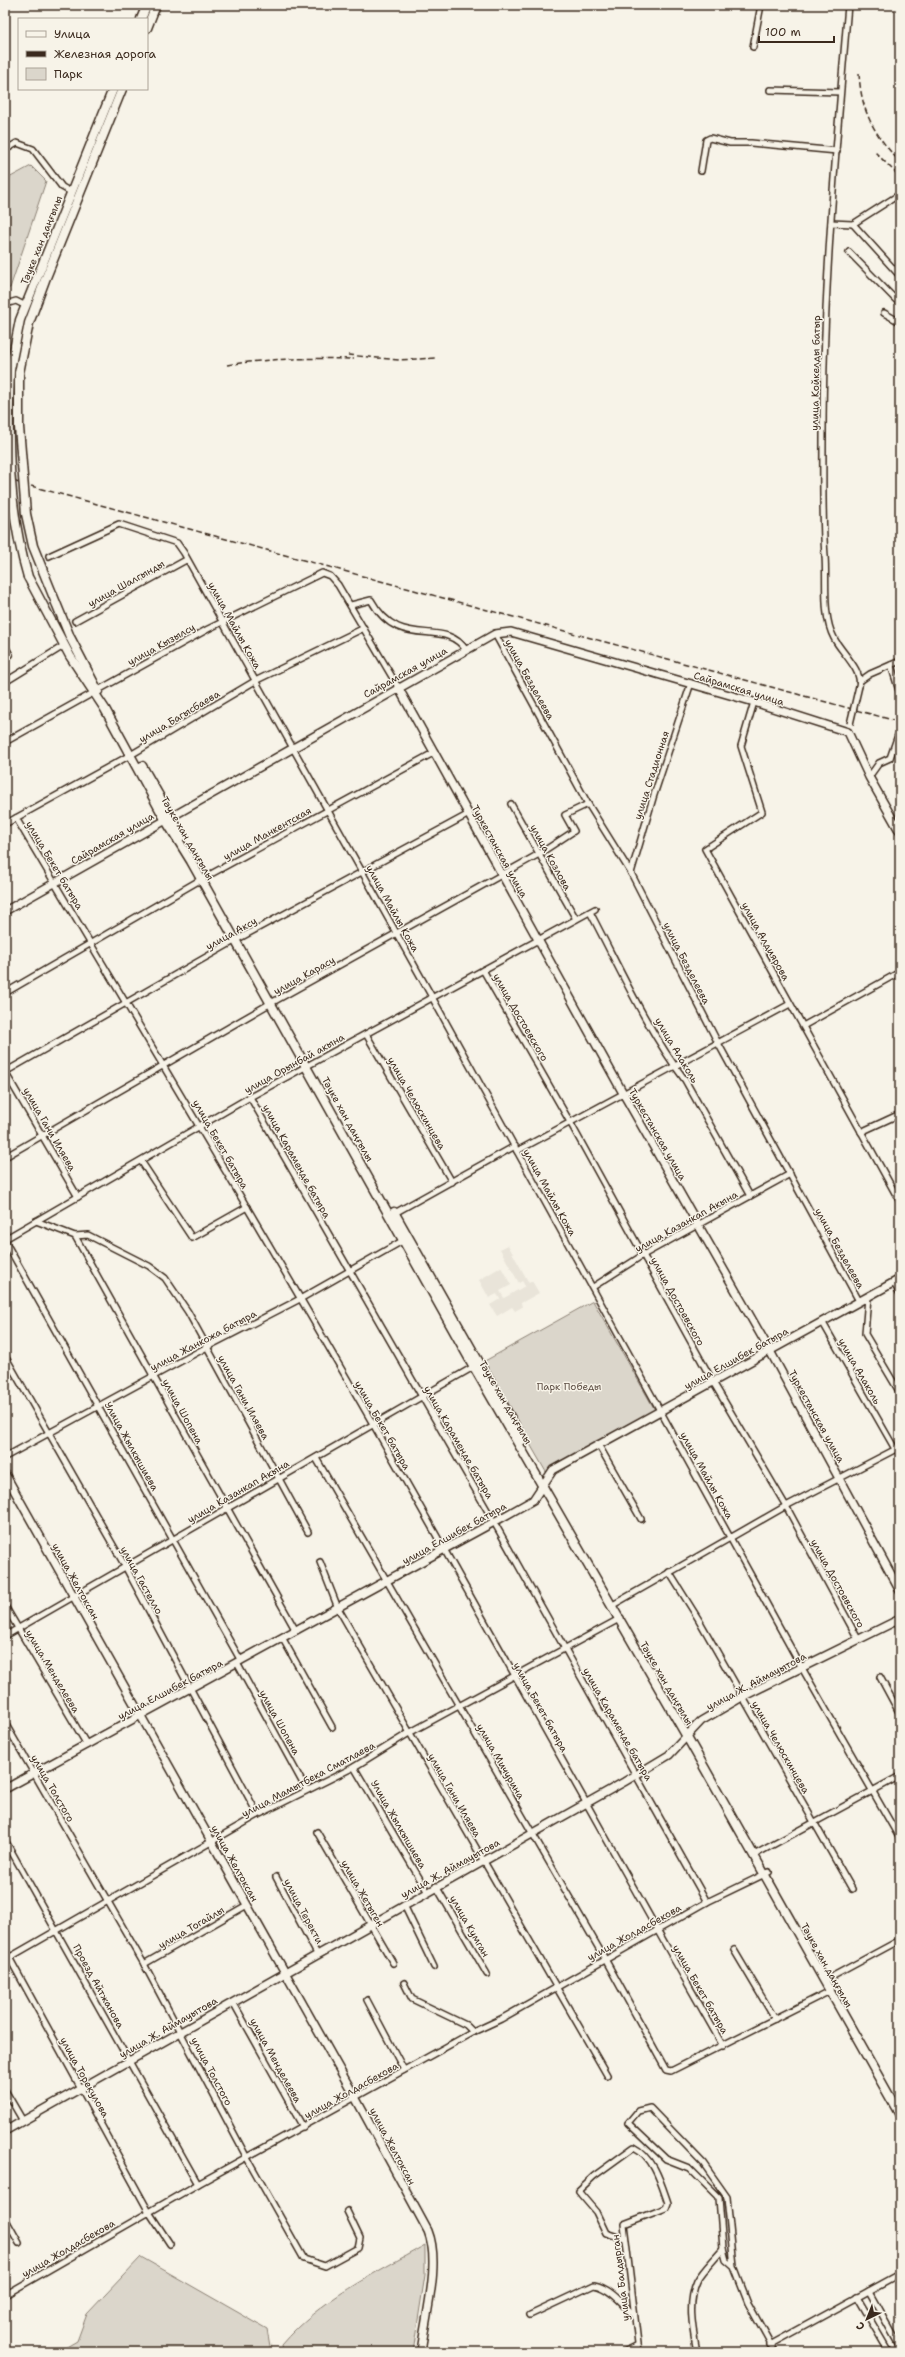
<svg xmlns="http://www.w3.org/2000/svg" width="905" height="2357" font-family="'Shantell Sans',sans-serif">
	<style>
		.built { fill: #e9e4d9 }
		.green { fill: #dbd6cb; stroke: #8b8074 }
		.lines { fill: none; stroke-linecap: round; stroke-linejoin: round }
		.street-casing { stroke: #3b2a1e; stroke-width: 8 }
		.secondary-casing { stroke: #3b2a1e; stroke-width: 10 }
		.primary-casing { stroke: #3b2a1e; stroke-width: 11 }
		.street { stroke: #f7f3e8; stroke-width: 5 }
		.secondary { stroke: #f7f3e8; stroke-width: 7 }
		.primary { stroke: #f7f3e8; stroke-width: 8 }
		.rail { stroke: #3b2a1e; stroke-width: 1.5; stroke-dasharray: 6 3; stroke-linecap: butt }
		.street-bridge-casing { stroke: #3b2a1e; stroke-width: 8; stroke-linecap: butt }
		.primary-bridge-casing { stroke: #3b2a1e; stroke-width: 11; stroke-linecap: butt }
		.street-bridge { stroke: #f7f3e8; stroke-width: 5 }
		.primary-bridge { stroke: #f7f3e8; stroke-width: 8 }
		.labels { text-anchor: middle; stroke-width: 3; stroke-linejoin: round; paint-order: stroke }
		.street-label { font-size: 10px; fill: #3b2a1e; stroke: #f7f3e8 }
		.park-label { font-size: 10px; fill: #5b4c41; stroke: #f7f3e8 }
	</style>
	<rect width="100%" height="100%" fill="#f7f3e8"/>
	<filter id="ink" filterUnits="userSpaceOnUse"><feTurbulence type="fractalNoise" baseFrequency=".025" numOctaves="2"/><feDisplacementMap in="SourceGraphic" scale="8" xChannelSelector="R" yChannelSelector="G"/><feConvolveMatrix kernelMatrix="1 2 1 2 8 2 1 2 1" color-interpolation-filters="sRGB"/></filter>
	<g filter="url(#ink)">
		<path class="built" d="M508,1245L529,1283L532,1281L539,1293L521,1303L522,1307L515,1311L512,1307L497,1316L490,1305L500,1299L497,1294L489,1298L479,1280L501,1267L511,1285L500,1291L504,1298L525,1286L522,1281L519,1283L500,1249Z"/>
		<g class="green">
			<path d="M31,166L46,181L10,288H5V180Z"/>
			<path d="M593,1301L655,1410L546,1472L483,1362Z"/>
			<path d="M425,2245V2275L413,2352H282L281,2345C320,2299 374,2274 425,2245Z"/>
			<path d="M141,2257L267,2329L271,2352H58L77,2341L87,2314Z"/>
		</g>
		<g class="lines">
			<defs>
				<g id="street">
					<path d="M848,5C836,148 823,291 823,435C823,475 822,516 825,556C827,581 822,616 834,638C840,651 863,670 859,686"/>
					<path d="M753,47L761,5"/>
					<path d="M770,90L840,92"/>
					<path d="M5,150L17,143L33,149L62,187L71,192"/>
					<path d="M701,171L706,140L710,138L730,143H751L837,151"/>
					<path d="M831,223L853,224L900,194"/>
					<path d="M853,224L900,276"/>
					<path d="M849,252L896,300H900"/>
					<path d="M5,309L9,303L16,301L26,306"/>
					<path d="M884,313L900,322"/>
					<path d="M49,556L119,524L177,543L184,553L432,997L802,1668L900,1839"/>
					<path d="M351,605L371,600C400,653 443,616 466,650"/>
					<path d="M75,621L186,560"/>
					<path d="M495,634L588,804L631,873L718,1043L859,1301"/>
					<path d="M5,646L10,655"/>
					<path d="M891,665L900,694"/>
					<path d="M860,681L870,674L900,661"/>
					<path d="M5,682L65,645"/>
					<path d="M754,702L741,746L762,812L705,849L900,1202"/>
					<path d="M5,742L208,629L322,573L330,576L338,585L398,687"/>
					<path d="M869,777L879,763L890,758L898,735H900"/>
					<path d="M511,804L576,919"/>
					<path d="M16,818C160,1061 306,1303 444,1549C537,1715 629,1881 723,2046"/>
					<path d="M5,824L134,753L255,681L364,628"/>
					<path d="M631,873L653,798L691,683"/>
					<path d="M590,912C619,967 647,1030 685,1080L750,1196"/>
					<path d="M483,970L570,1122L713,1382L786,1506L858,1639"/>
					<path d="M5,993L200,880L435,752"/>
					<path d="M803,1026L900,972"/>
					<path d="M366,1034L452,1182"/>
					<path d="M5,1072L236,940L469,814"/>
					<path d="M5,1072L78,1197"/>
					<path d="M250,1097L494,1522L707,1902"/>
					<path d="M861,1132L900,1114"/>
					<path d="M517,1151L790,1004"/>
					<path d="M5,1157L271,1003L539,854L574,831L565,815L588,804"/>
					<path d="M141,1161L192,1238L247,1207"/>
					<path d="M393,1214L515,1146"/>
					<path d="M36,1221L75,1236L296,1631"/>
					<path d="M75,1236L88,1235L149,1266L165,1278L188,1312L308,1532"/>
					<path d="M5,1239L250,1097L595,909"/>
					<path d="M5,1241L241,1661"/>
					<path d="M894,1283L900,1294"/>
					<path d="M593,1287L643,1255L790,1174"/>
					<path d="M868,1297L865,1334L900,1393"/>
					<path d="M823,1323L895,1449"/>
					<path d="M5,1356L125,1566L258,1815"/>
					<path d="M598,1444L641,1519"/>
					<path d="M5,1457L207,1347L300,1299L404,1240"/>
					<path d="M316,1458L605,1959L666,2070L671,2071L830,1991"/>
					<path d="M320,1562L338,1608L607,2075"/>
					<path d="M669,1572L699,1620L852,1889"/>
					<path d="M5,1606L87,1745"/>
					<path d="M611,1606L786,1506L900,1447"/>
					<path d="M5,1636L475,1366"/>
					<path d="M283,1639L332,1727"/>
					<path d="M237,1663L306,1789"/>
					<path d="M880,1677L900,1714"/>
					<path d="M5,1723L144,1964L247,2158L304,2259L325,2266L358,2248L360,2238L347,2211"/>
					<path d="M354,1767L427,1891"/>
					<path d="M317,1832L393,1963"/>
					<path d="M5,1840L198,2184"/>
					<path d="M754,1855L900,1776"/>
					<path d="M276,1877L317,1954"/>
					<path d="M436,1886L487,1974"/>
					<path d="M404,1905L434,1967"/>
					<path d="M5,1950L149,2212L170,2244"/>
					<path d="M734,1950L775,2019"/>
					<path d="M5,1960L258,1815L354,1767L409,1733L621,1618"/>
					<path d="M144,1964L247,1905"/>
					<path d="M824,1981L900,1940"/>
					<path d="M404,1983L412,1999L466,2025L473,2032"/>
					<path d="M367,2000L404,2070"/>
					<path d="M233,2002L303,2127"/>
					<path d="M5,2090L23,2121"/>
					<path d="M5,2218L19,2243"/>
					<path d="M624,2239L606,2233L596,2212L578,2191L594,2176L634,2147C654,2157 661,2183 668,2203L666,2208L624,2224L639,2352"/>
					<path d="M734,2267L726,2260L723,2249L719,2198L689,2168L666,2159L628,2123L638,2111L650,2108L703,2163L727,2197L734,2267L748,2303L775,2352"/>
					<path d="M869,2291L900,2347"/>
					<path d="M5,2295L198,2184L473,2032L501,2019L707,1902L769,1872"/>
					<path d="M857,2297L889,2352"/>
					<path d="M530,2315L594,2285C610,2288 622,2303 633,2314"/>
					<path d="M770,2345L900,2274"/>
					<path d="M624,2352L638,2345"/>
					<path d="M697,2352C693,2330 687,2303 697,2281C703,2270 715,2259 723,2249"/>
				</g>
				<g id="secondary">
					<path d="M398,687L623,1093L770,1351L900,1591"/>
					<path d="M5,911L495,634L511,632L754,702L848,732L869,777L900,832"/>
					<path d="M5,1474L355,2097L428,2231C441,2263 425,2318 421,2352"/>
					<path d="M5,1789L494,1522L533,1500L553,1470L900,1279"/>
					<path d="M5,2131L624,1782L669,1755L701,1721L742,1697L900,1619"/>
				</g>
				<g id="primary">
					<path d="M141,19L147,5"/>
					<path d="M147,28L156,5"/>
					<path d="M10,370L20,320L113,89"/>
					<path d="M19,373L29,323L45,280L122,89"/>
					<path d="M28,577L70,656L105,709L165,819L191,861L474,1367L686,1735L900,2115"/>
					<path d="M56,603L70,637L98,691"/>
					<path d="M142,766L182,836"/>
					<path d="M394,1212L523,1440"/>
				</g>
			</defs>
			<use href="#street" class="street-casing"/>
			<use href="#secondary" class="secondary-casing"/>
			<use href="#primary" class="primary-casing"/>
			<use href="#street" class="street"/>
			<use href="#secondary" class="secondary"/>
			<use href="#primary" class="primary"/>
			<g class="rail">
				<path d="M859,73C861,112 874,134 900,162"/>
				<path d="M875,152L900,177"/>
				<path d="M348,355L399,360L436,358"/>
				<path d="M227,365C270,358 311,358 354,359"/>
				<path d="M5,479L900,722"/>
			</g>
			<defs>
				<path id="street-bridge" d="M850,724L859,686"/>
				<g id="primary-bridge">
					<path d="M10,370C7,439 8,510 28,577"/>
					<path d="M19,373V427L26,514L33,546L56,603"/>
				</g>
			</defs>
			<use href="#street-bridge" class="street-bridge-casing"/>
			<use href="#primary-bridge" class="primary-bridge-casing"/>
			<use href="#street-bridge" class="street-bridge"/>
			<use href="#primary-bridge" class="primary-bridge"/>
		</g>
	</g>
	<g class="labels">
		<g class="street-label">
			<text transform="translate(41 240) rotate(-68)" y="4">Тәуке хан даңғылы</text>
			<text transform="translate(815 373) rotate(-89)" y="4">улица Койкелды батыр</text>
			<text transform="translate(126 583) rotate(-29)" y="4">улица Шалгынды</text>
			<text transform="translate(235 625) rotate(61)" y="4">улица Майлы Кожа</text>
			<text transform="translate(161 644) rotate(-29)" y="4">улица Кызылсу</text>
			<text transform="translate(405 672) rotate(-29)" y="4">Сайрамская улица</text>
			<text transform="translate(530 679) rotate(61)" y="4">улица Безделеева</text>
			<text transform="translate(739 688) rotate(17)" y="4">Сайрамская улица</text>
			<text transform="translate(179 716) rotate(-31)" y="4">улица Багысбаева</text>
			<text transform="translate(651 775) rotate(-72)" y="4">улица Стадионная</text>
			<text transform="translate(267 833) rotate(-29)" y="4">улица Манкентская</text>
			<text transform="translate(112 838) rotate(-30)" y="4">Сайрамская улица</text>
			<text transform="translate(188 838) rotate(60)" y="4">Тәуке хан даңғылы</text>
			<text transform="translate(500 851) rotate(61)" y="4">Туркестанская улица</text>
			<text transform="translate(551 857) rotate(61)" y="4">улица Козлова</text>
			<text transform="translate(55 865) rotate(59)" y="4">улица Бекет батыра</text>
			<text transform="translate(393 908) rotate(61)" y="4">улица Майлы Кожа</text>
			<text transform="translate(231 933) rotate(-29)" y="4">улица Аксу</text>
			<text transform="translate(766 941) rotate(61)" y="4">улица Алдиярова</text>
			<text transform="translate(687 963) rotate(63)" y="4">улица Безделеева</text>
			<text transform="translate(304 975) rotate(-29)" y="4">улица Карасу</text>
			<text transform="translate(521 1017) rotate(60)" y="4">улица Достоевского</text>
			<text transform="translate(677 1050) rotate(59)" y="4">улица Алаколь</text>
			<text transform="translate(294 1063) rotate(-29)" y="4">улица Орынбай акына</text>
			<text transform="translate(417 1103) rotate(60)" y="4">улица Челюскинцева</text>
			<text transform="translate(348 1119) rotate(61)" y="4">Тәуке хан даңғылы</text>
			<text transform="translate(50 1129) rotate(60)" y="4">улица Гани Иляева</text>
			<text transform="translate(658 1134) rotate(60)" y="4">Туркестанская улица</text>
			<text transform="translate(221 1144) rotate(60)" y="4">улица Бекет батыра</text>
			<text transform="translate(297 1161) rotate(61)" y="4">улица Караменде батыра</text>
			<text transform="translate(550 1192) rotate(61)" y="4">улица Майлы Кожа</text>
			<text transform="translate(686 1221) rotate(-29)" y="4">улица Казанкап Акына</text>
			<text transform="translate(840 1248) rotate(61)" y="4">улица Безделеева</text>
			<text transform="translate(678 1301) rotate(61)" y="4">улица Достоевского</text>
			<text transform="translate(203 1340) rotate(-28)" y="4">улица Жанкожа батыра</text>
			<text transform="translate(736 1358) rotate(-29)" y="4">улица Елшибек батыра</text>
			<text transform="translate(860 1371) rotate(60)" y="4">улица Алаколь</text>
			<text transform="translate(244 1397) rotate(61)" y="4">улица Гани Иляева</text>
			<text transform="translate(506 1402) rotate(60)" y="4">Тәуке хан даңғылы</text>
			<text transform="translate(183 1411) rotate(61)" y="4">улица Шопена</text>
			<text transform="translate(817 1416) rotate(61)" y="4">Туркестанская улица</text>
			<text transform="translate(383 1425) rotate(60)" y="4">улица Бекет батыра</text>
			<text transform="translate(459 1442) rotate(60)" y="4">улица Караменде батыра</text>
			<text transform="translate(132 1446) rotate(61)" y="4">Улица Жылкышиева</text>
			<text transform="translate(707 1475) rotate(61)" y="4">улица Майлы Кожа</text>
			<text transform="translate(238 1491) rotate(-30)" y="4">улица Казанкап Акына</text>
			<text transform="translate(454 1533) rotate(-29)" y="4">улица Елшибек батыра</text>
			<text transform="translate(142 1580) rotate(61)" y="4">улица Гастелло</text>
			<text transform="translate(76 1581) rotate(61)" y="4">улица Желтоксан</text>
			<text transform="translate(838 1583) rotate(61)" y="4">улица Достоевского</text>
			<text transform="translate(53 1671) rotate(59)" y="4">улица Менделеева</text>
			<text transform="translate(756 1681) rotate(-28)" y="4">улица Ж. Аймауытова</text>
			<text transform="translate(667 1683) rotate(60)" y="4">Тәуке хан даңғылы</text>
			<text transform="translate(170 1689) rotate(-28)" y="4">улица Елшибек батыра</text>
			<text transform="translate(541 1707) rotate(61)" y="4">улица Бекет батыра</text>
			<text transform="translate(280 1722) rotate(61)" y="4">улица Шопена</text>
			<text transform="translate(618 1724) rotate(60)" y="4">улица Караменде батыра</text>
			<text transform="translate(781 1747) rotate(60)" y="4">улица Челюскинцева</text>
			<text transform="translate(501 1761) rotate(60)" y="4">улица Мичурина</text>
			<text transform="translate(308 1779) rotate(-28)" y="4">улица Мамытбека Сматлаева</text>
			<text transform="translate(53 1788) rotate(60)" y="4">улица Толстого</text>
			<text transform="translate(455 1795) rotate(60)" y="4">улица Гани Иляева</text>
			<text transform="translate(399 1824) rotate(60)" y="4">Улица Жылкышиева</text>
			<text transform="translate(235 1863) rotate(61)" y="4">улица Желтоксан</text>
			<text transform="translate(450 1868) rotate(-29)" y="4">улица Ж. Аймауытова</text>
			<text transform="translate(363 1893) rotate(60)" y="4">улица Жетыген</text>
			<text transform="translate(304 1911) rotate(62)" y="4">улица Теректи</text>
			<text transform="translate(470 1926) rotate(60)" y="4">улица Кумган</text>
			<text transform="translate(191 1927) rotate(-30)" y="4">улица Тогайлы</text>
			<text transform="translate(634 1932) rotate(-29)" y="4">улица Жолдасбекова</text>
			<text transform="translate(827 1965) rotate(61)" y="4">Тәуке хан даңғылы</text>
			<text transform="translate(99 1986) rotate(61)" y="4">Проезд Айтжанова</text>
			<text transform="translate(701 1989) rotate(60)" y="4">улица Бекет батыра</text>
			<text transform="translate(168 2027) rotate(-30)" y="4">улица Ж. Аймауытова</text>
			<text transform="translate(276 2060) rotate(61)" y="4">улица Менделеева</text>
			<text transform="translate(212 2071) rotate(62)" y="4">улица Толстого</text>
			<text transform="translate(85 2077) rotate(61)" y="4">улица Торекулова</text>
			<text transform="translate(351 2090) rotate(-29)" y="4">улица Жолдасбекова</text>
			<text transform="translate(393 2146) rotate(62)" y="4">улица Желтоксан</text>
			<text transform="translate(68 2248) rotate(-30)" y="4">улица Жолдасбекова</text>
			<text transform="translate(620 2278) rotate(-97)" y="4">улица Балдырган</text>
		</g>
		<g class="park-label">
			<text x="569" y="1390">Парк Победы</text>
		</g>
	</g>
	<rect width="905" height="2357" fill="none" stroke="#f7f3e8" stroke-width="20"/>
	<rect x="10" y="10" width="885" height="2337" fill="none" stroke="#3b2a1e" stroke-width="1.5" filter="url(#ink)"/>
	<rect x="18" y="18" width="130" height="72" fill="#f7f3e8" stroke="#aca397"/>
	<rect x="26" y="31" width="20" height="6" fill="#f7f3e8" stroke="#aca397"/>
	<text x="54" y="38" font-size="12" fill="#3b2a1e">Улица</text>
	<rect x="26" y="51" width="20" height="6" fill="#3b2a1e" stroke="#aca397"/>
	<text x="54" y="58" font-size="12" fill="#3b2a1e">Железная дорога</text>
	<rect x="26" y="68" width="20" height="12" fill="#dbd6cb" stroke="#aca397"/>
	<text x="54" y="78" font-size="12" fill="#3b2a1e">Парк</text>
	<g transform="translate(867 2319) rotate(223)" stroke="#f7f3e8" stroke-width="3" paint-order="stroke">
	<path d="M0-3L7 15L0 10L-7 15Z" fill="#3b2a1e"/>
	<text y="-6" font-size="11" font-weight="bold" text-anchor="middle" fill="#3b2a1e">С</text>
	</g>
	<path d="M759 36v6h75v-6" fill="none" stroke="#3b2a1e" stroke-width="2"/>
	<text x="765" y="36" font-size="12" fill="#3b2a1e" stroke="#f7f3e8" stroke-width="3" paint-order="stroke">100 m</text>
</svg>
